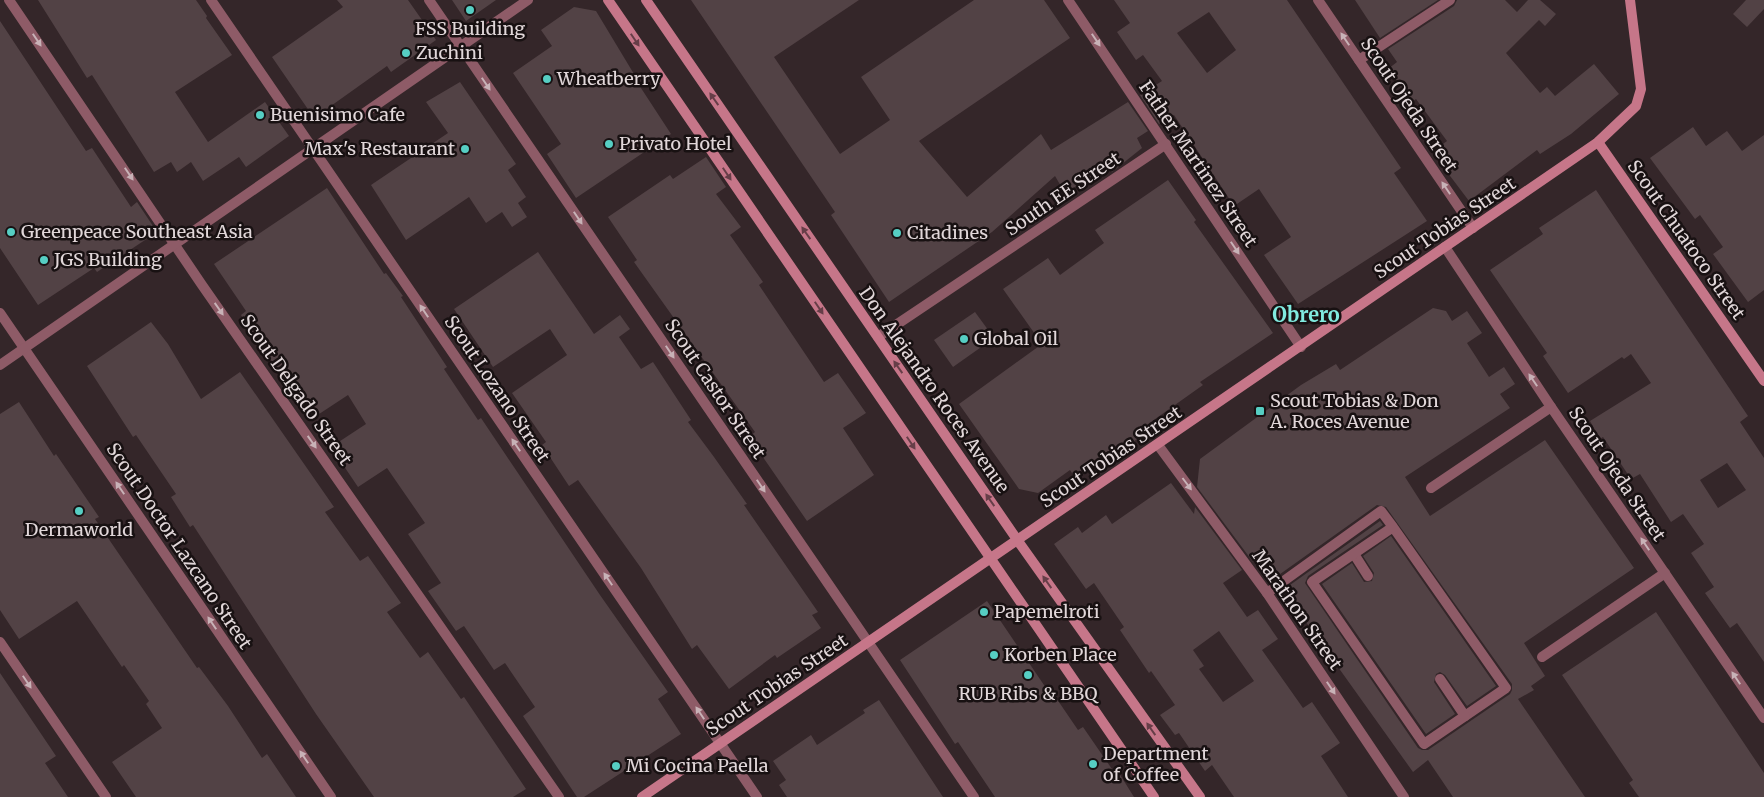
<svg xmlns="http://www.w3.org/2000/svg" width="1764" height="797" font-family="Merriweather,serif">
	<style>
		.building { fill: #524245; fill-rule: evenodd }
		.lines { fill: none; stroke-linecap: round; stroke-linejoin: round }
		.lane { stroke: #8e5b67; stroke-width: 10 }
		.street { stroke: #8e5b67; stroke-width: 10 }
		.secondary { stroke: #c67689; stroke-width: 10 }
		.oneway { fill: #c8b2b7 }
		.oneway2 { fill: #663e48 }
		.poi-dot { fill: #56cec3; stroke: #181112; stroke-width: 2 }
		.labels { text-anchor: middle; stroke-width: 5; stroke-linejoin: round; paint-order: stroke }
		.poi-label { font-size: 18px; fill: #e1d7d9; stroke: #181112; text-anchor: start }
		.street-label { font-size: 18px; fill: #e1d7d9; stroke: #181112 }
		.quarter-label { font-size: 20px; font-weight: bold; fill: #81ebe0; stroke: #181112 }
	</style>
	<rect width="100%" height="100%" fill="#342629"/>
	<g class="building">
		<path d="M38,0H196L207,16L206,18L232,55L175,92L208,142L265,102L289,136L246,167L239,157L203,181L191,162L177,172L171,162L154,172L92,75L87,78Z"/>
		<path d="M337,0H408L436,40L391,72L387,66L314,118L272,57L343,7Z"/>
		<path d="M452,0H496L466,21Z"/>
		<path d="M691,0H859L774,57L840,154L890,120L861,77L974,0H1044L1070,38L919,141L967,197L1041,134L1051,150L1128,102L1148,131L1137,138L1142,148L1112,172L1108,167L1065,193L1055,176L992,232L889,302L831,215L835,212Z"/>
		<path d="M1114,0H1287L1401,168L1394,173L1427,221L1298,304L1264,255L1291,237L1259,189L1234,206L1174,115L1159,124L1140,95L1162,81L1143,55L1136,60L1117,32L1130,23ZM1209,12L1236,50L1207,73L1177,33Z"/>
		<path d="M1355,0H1438L1380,38Z"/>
		<path d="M1457,0H1505L1517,12L1528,0H1540L1556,14L1545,26L1539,20L1506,53L1540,93L1547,87L1555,96L1594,64L1619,94L1571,134L1540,154L1537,150L1469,201L1432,152L1447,141L1416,99L1412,102L1388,69L1397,62L1388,49L1454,6Z"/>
		<path d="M1746,0H1764V9L1747,27L1733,14Z"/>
		<path d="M574,7L596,11L640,84L639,85L671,134L576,198L547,154L561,144L513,73L552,46L541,30Z"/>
		<path d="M0,21L86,151L92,148L131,207L137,202L157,232L97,272L94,268L38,305L0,248Z"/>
		<path d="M460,82L516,164L508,170L526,197L518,203L527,217L512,227L502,212L486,223L469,197L406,240L371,185L448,133L426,102Z"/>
		<path d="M1693,127L1706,146L1727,131L1742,151L1764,135V290L1748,302L1713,254L1723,247L1700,215L1695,219L1650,158Z"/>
		<path d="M706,157L726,187L716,194L741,227L730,235L763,282L759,285L824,382L838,373L866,413L843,428L874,475L807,521L749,437L755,432L634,262L637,260L608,217L670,175L673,179Z"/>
		<path d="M1168,180L1196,220L1194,222L1273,333L1200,382L1203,385L1151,422L1154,427L1123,449L1119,444L1074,476L1070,470L1038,493L1019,489L959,404L1042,344L1003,289L1048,258L1060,275L1104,243L1095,230Z"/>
		<path d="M327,188L384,274L386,273L403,296L401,297L447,367L444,369L478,420L481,418L600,595L668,692L658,699L681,734L584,797H577L523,716L535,707L505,663L494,670L464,626L456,631L428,591L441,583L408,534L425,523L387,468L358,487L331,447L366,424L348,395L310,420L241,315L246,311L214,264Z"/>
		<path d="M1596,190L1748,416L1740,422L1764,458V662L1737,623L1730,628L1705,593L1714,587L1691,553L1704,544L1683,514L1671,522L1640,474L1631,479L1603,437L1600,439L1590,421L1651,383L1631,354L1624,359L1622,357L1568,393L1543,356L1547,353L1490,270L1543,234L1539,228ZM1727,463L1746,490L1718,508L1700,480Z"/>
		<path d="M538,252L594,334L620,315L630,329L619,337L641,369L653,362L691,420L688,422L714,457L747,504L744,505L818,612L812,615L821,628L777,658L775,655L729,689L697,645L692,649L641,568L578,480L569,486L542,445L546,442L512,393L567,355L550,329L493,367L454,309Z"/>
		<path d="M1433,308L1446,311L1452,321L1467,311L1482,333L1467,343L1489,377L1504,367L1515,384L1500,394L1510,408L1405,477L1430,516L1545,440L1634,568L1524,643L1545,676L1531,686L1534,690L1518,699L1585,797H1453L1428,760L1413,772L1283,590L1380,521L1383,525L1308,576L1305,583L1418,748L1422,750H1428L1510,694L1512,690V684L1386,507L1377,505L1269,582L1255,561L1253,562L1197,487L1200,459L1301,385L1336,364L1340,370Z"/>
		<path d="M975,312L994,338L953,367L934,340Z"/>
		<path d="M151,322L168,344L201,399L240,372L334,507L325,512L360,561L368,556L401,603L387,612L420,658L428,652L461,699L464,697L526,789L513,797H374L316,714L193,525L190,527L171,497L176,494L136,435L133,437L87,366Z"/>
		<path d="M19,402L54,456L56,454L99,517L95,519L197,668L199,667L228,706L262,758L267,754L296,797H136L112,762L162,728L146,704L149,701L124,665L122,667L77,601L19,639L0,610V414Z"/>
		<path d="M1171,483L1194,514L1195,507L1242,570L1223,583L1247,617L1258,610L1278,639L1262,650L1303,708L1312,702L1340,743L1321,756L1348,797H1234L1212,765L1205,771L1179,733L1175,735L1160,715L1175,705L1151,671L1149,673L1120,630L1124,627L1094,583L1086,589L1054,544L1078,527L1082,533L1106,515L1112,524ZM1219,631L1254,681L1223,702L1199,669L1204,666L1193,650Z"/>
		<path d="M1391,536L1496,686L1467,706L1445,675L1440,672L1436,674L1434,682L1455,714L1426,734L1322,584L1352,563L1364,582L1372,581L1374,573L1363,556Z"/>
		<path d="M987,601L1046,688L1048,686L1078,730L1083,727L1114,772L1117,770L1134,797H995L958,742L955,744L900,660Z"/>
		<path d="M1656,612L1764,773V797H1639L1629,783L1633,780L1562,675Z"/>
		<path d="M0,673L56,756L45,763L68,797H0Z"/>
		<path d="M879,700L943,797H787L779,785L786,780L773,761L811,735L817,745L865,713L863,710Z"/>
	</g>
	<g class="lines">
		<g class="lane">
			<path d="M1359,60L1450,0"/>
			<path d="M1431,488L1551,407"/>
			<path d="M1354,554L1368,576"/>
			<path d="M1267,593L1381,511L1393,527L1506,688L1424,744L1312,582L1393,527"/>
			<path d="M1542,657L1665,573"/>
			<path d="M1440,679L1465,716"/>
		</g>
		<g class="street">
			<path d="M9,0L202,285L559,797"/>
			<path d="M211,0L757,797"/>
			<path d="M429,0L974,797"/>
			<path d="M1068,0L1301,347"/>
			<path d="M1318,0L1473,228"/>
			<path d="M1445,247L1551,407L1764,718"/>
			<path d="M0,313L331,797"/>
			<path d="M878,337L1166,144"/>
			<path d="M0,365L528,0"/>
			<path d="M1158,445L1267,593L1404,797"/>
			<path d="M0,642L106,797"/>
		</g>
		<g class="secondary">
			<path d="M608,0L1154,797"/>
			<path d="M646,0L1018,541L1200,797"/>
			<path d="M1598,142L1764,381"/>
			<path d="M642,797L1598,142L1636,106L1641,89L1630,0"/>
		</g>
	</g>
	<defs><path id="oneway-solid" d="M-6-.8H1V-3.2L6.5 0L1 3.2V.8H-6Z" transform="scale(1.25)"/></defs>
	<g class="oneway">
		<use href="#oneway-solid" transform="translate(1345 39) rotate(-124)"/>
		<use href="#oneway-solid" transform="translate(37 40) rotate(56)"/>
		<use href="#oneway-solid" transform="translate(1096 40) rotate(56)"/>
		<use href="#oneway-solid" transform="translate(486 84) rotate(56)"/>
		<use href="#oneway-solid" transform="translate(129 174) rotate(56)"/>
		<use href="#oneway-solid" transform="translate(1446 188) rotate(-124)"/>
		<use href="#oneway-solid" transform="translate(578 218) rotate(56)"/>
		<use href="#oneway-solid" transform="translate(1235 248) rotate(56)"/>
		<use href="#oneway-solid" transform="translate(219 309) rotate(55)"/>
		<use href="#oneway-solid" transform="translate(424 311) rotate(-124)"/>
		<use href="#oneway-solid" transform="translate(670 352) rotate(56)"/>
		<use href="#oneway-solid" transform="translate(1533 380) rotate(-124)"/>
		<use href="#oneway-solid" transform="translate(312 442) rotate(55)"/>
		<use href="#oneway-solid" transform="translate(516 445) rotate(-124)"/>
		<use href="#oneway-solid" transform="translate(1187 484) rotate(53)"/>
		<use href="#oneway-solid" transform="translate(761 486) rotate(56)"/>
		<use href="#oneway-solid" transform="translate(120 488) rotate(-124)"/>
		<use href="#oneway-solid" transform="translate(1645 544) rotate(-124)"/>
		<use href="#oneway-solid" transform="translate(608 579) rotate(-124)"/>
		<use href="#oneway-solid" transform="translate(212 623) rotate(-124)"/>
		<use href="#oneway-solid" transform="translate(1736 678) rotate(-124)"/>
		<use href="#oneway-solid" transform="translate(27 682) rotate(56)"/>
		<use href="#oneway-solid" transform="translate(1331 688) rotate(56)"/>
		<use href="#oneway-solid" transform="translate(700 713) rotate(-124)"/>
		<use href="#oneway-solid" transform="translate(304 757) rotate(-124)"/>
	</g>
	<g class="oneway2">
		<use href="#oneway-solid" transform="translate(635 40) rotate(56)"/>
		<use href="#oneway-solid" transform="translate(714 99) rotate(-125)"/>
		<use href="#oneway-solid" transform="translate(727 174) rotate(56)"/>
		<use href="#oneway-solid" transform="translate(806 233) rotate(-125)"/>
		<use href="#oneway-solid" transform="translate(819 308) rotate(56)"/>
		<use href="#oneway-solid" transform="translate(898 367) rotate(-125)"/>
		<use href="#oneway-solid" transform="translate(911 443) rotate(56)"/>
		<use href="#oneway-solid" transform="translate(990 500) rotate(-125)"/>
		<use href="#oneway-solid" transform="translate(1047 582) rotate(-125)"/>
		<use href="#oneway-solid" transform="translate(1151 729) rotate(-125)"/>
	</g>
	<g class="poi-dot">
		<circle cx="470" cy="10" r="5"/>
		<circle cx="406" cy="53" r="5"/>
		<circle cx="547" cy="79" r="5"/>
		<circle cx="260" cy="115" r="5"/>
		<circle cx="609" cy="144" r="5"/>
		<circle cx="465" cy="149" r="5"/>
		<circle cx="11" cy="232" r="5"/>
		<circle cx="897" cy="233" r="5"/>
		<circle cx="44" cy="260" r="5"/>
		<circle cx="964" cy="339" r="5"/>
		<rect x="1255" y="406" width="10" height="10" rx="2.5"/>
		<circle cx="79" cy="511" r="5"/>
		<circle cx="984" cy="612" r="5"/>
		<circle cx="994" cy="655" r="5"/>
		<circle cx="1028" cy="675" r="5"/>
		<circle cx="1093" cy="764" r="5"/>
		<circle cx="616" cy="766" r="5"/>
	</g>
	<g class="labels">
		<g class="poi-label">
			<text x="470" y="35" text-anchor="middle">FSS Building</text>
			<text x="416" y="59">Zuchini</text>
			<text x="557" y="85">Wheatberry</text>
			<text x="270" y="121">Buenisimo Cafe</text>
			<text x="619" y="150">Privato Hotel</text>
			<text x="455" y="155" text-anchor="end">Max's Restaurant</text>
			<text x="21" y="238">Greenpeace Southeast Asia</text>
			<text x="907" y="239">Citadines</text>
			<text x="54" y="266">JGS Building</text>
			<text x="974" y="345">Global Oil</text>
			<text x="1270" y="407">Scout Tobias &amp; Don<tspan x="1270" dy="21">A. Roces Avenue</tspan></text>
			<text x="79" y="536" text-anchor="middle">Dermaworld</text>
			<text x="994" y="618">Papemelroti</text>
			<text x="1004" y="661">Korben Place</text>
			<text x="1028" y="700" text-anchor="middle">RUB Ribs &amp; BBQ</text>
			<text x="1103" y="760">Department<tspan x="1103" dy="21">of Coffee</tspan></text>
			<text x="626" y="772">Mi Cocina Paella</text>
		</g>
		<g class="street-label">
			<text transform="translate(1409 105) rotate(56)" y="6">Scout Ojeda Street</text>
			<text transform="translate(1198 164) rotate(56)" y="6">Father Martinez Street</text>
			<text transform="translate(1063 194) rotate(-34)" y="6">South EE Street</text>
			<text transform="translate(1445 228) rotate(-34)" y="6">Scout Tobias Street</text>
			<text transform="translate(1686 240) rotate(55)" y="6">Scout Chuatoco Street</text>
			<text transform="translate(497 389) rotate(56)" y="6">Scout Lozano Street</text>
			<text transform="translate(715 389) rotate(56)" y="6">Scout Castor Street</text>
			<text transform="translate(296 390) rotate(55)" y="6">Scout Delgado Street</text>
			<text transform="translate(934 390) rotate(55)" y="6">Don Alejandro Roces Avenue</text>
			<text transform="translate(1111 457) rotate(-34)" y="6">Scout Tobias Street</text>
			<text transform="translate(1617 474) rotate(56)" y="6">Scout Ojeda Street</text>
			<text transform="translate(179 546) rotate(56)" y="6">Scout Doctor Lazcano Street</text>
			<text transform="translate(1297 610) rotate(55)" y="6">Marathon Street</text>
			<text transform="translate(777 685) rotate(-34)" y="6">Scout Tobias Street</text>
		</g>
		<g class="quarter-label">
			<text x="1306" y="322">Obrero</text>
		</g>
	</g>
</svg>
